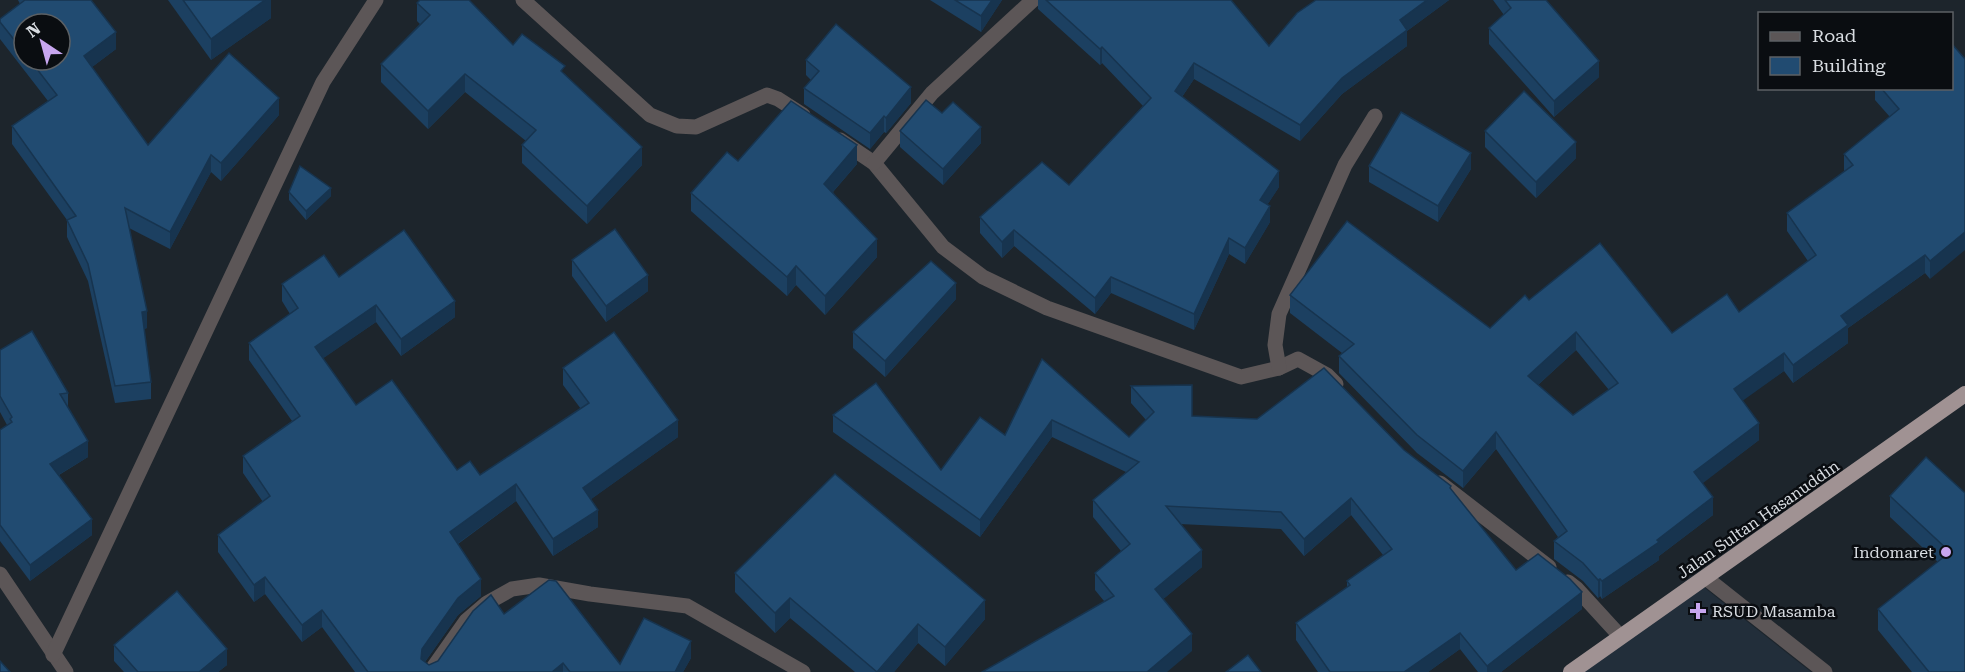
<svg xmlns="http://www.w3.org/2000/svg" width="1965" height="672" font-family="'Roboto Serif',serif">
	<style>
		.built { fill: #222e3a }
		.lines { fill: none; stroke-linecap: round; stroke-linejoin: round }
		.minor { stroke: #5c5657; stroke-width: 15 }
		.trunk { stroke: #a09293; stroke-width: 16 }
		.wall { fill: #1c4061; fill-rule: evenodd }
		.shaded-wall { fill: #17344f }
		.building { fill: #214b71; stroke: #17344f; stroke-width: 1.5; fill-rule: evenodd }
		.poi-dot { fill: #c8a6ef; stroke: #0a0d11; stroke-width: 2 }
		.labels { text-anchor: middle; stroke-width: 5; stroke-linejoin: round; paint-order: stroke }
		.street-label { font-size: 16px; fill: #d8dce1; stroke: #0a0d11 }
		.poi-label { font-size: 16px; fill: #d8dce1; stroke: #0a0d11; text-anchor: end }
	</style>
	<rect width="100%" height="100%" fill="#1d252c"/>
	<path class="built" d="M1701,585L1811,672H1571Z"/>
	<g class="lines">
		<g class="minor">
			<path d="M523,0L650,115L677,126L696,127L767,95L778,99L803,115"/>
			<path d="M840,140L874,163L943,247L983,277L1047,308L1241,377L1279,368L1298,359L1327,375L1336,384"/>
			<path d="M874,163L932,93L1033,0"/>
			<path d="M1279,368L1275,345L1279,314L1345,165L1375,116"/>
			<path d="M1440,483L1549,567"/>
			<path d="M0,574L66,672"/>
			<path d="M1706,578L1825,672"/>
			<path d="M1568,582L1577,589L1620,636"/>
			<path d="M53,655L323,82L376,0"/>
			<path d="M430,672L466,621L487,603L512,589L539,585L590,594L687,606L803,672"/>
		</g>
		<path class="trunk" d="M1571,672L1965,394"/>
	</g>
	<g class="wall">
		<path d="M18,0H91L116,49L92,67L148,145L279,115L221,181L211,172L170,249L129,228L147,328L144,329L151,382V399L115,403L88,281L67,237V220L12,144V126L48,101L0,39V19L20,4ZM24,24L60,60H24Z"/>
		<path d="M168,0H271V18L211,60Z"/>
		<path d="M930,0H1002L981,32Z"/>
		<path d="M1038,0H1231L1269,46L1316,0H1449L1407,31V46L1342,94L1300,141L1194,79L1182,97L1279,187L1267,205L1270,222L1245,264L1229,254L1194,330L1111,293L1095,314L1014,246L1002,258L980,233V217L1069,185L1143,106L1102,63L1100,65L1038,9Z"/>
		<path d="M1493,0H1546L1599,77L1554,117L1489,44V28L1504,15Z"/>
		<path d="M417,3L513,45L565,74L642,165L587,224L522,163V145L526,141L465,92L428,129L381,82V64L420,24L417,21Z"/>
		<path d="M806,60L911,103L886,133L884,132L870,149L804,104V88L811,80L806,75Z"/>
		<path d="M1875,88H1952L1930,279L1925,273L1848,328V343L1793,383L1784,371L1742,400L1759,440L1702,483L1713,515L1659,556V560L1602,599L1600,596L1598,598L1583,581L1554,559V541L1558,537L1496,449L1463,488L1417,453L1339,373V356L1342,353L1290,313V295L1490,328L1529,300L1672,333L1739,312L1808,261L1787,231V213L1844,172V154L1890,117L1875,100ZM1576,350L1609,390L1573,415L1538,385Z"/>
		<path d="M942,113L981,143L943,185L900,147V131Z"/>
		<path d="M1485,131L1576,158L1536,198L1485,147Z"/>
		<path d="M738,161L857,164L833,192L877,257L825,315L796,285L787,296L691,211V193Z"/>
		<path d="M1369,166L1471,169L1438,222L1369,182Z"/>
		<path d="M289,192L331,196L306,220L289,200Z"/>
		<path d="M572,260L648,291L606,322L572,276Z"/>
		<path d="M339,277L455,317L401,356L376,322L323,358L356,405L457,470L480,475L581,409L563,385V368L678,437L591,499L598,527L553,556L516,501L458,544L481,596L458,615L425,662L429,665L438,661L504,614L620,664L691,658L683,672H355L322,627L302,642L265,594L254,602L218,552V535L263,502L243,473V456L292,421L249,360V343L290,314L282,301V284Z"/>
		<path d="M956,299L885,377L853,348V332Z"/>
		<path d="M0,350L68,393V407L88,457L59,475L92,535L30,581L0,541V430L7,425L0,412Z"/>
		<path d="M1042,359L1129,437L1146,420L1131,403V386L1192,416L1404,450L1451,489L1516,570L1582,609L1501,672H1478L1460,649L1428,672H1318L1296,640V623L1347,587V581L1383,555L1351,515L1304,556L1281,529L1180,524L1202,567L1163,599L1192,651L1104,601L1095,590V573L1121,551L1093,517V500L1126,472L1052,437L980,537L833,432V415L941,470L1005,435Z"/>
		<path d="M1965,493V672H1912L1878,630V609L1938,562L1890,517V496Z"/>
		<path d="M735,573L985,619L945,666L918,643L894,672H855L790,618L775,633L735,592Z"/>
		<path d="M114,645L227,665L218,672H124L114,661Z"/>
	</g>
	<g class="shaded-wall">
		<path d="M265,0H271V18L211,60V39Z"/>
		<path d="M992,0H1002L981,32V16Z"/>
		<path d="M1427,0H1449L1407,31V46L1342,94L1300,141V125L1342,78L1400,20Z"/>
		<path d="M116,32V49L84,73V56Z"/>
		<path d="M1102,47V63L1100,65V49Z"/>
		<path d="M1599,61V77L1554,117V101Z"/>
		<path d="M1194,63V79L1175,107V91Z"/>
		<path d="M465,74V92L428,129V111Z"/>
		<path d="M911,87V103L886,133V118Z"/>
		<path d="M279,98V115L221,181V163Z"/>
		<path d="M884,116V132L870,149V133Z"/>
		<path d="M981,127V143L943,185V169Z"/>
		<path d="M1576,142V158L1536,198V182Z"/>
		<path d="M857,145V164L824,202V184Z"/>
		<path d="M642,147V165L587,224V206Z"/>
		<path d="M1471,153V169L1438,222V206Z"/>
		<path d="M211,155V172L170,249V232Z"/>
		<path d="M1279,171V187L1260,216V200Z"/>
		<path d="M331,188V196L306,220V211Z"/>
		<path d="M1270,206V222L1245,264V248Z"/>
		<path d="M1014,230V246L1002,258V242Z"/>
		<path d="M1965,232V250L1930,279V261Z"/>
		<path d="M1229,238V254L1194,330V314Z"/>
		<path d="M877,239V257L825,315V296Z"/>
		<path d="M1925,255V273L1848,328V343L1793,383V365L1841,316Z"/>
		<path d="M796,266V285L787,296V277Z"/>
		<path d="M648,275V291L606,322V306Z"/>
		<path d="M1111,277V293L1095,314V298Z"/>
		<path d="M956,283V299L885,377V361Z"/>
		<path d="M455,301V317L401,356V339Z"/>
		<path d="M376,305V322L315,364V347Z"/>
		<path d="M147,311V328L142,329V312Z"/>
		<path d="M1576,332V350L1528,394V376Z"/>
		<path d="M1784,353V371L1734,407V389Z"/>
		<path d="M678,420V437L583,505V488Z"/>
		<path d="M1052,420V437L980,537V520Z"/>
		<path d="M1759,423V440L1694,490V472Z"/>
		<path d="M1496,432V449L1463,488V471Z"/>
		<path d="M88,441V457L50,480V464Z"/>
		<path d="M516,484V501L450,549V532Z"/>
		<path d="M1713,497V515L1659,556V560L1602,599V581Z"/>
		<path d="M1351,498V515L1304,556V539Z"/>
		<path d="M598,510V527L553,556V539Z"/>
		<path d="M92,519V535L30,581V565Z"/>
		<path d="M1202,550V567L1155,606V589Z"/>
		<path d="M265,577V594L254,602V585Z"/>
		<path d="M481,579V596L458,615L422,666L421,659L422,649L458,598Z"/>
		<path d="M1600,579V596L1598,598V580Z"/>
		<path d="M1582,592V609L1501,672H1487V666Z"/>
		<path d="M790,598V618L775,633V613Z"/>
		<path d="M985,600V619L945,666V647Z"/>
		<path d="M322,610V627L302,642V625Z"/>
		<path d="M918,624V643L894,672H878Z"/>
		<path d="M1460,633V649L1428,672H1404Z"/>
		<path d="M1192,634V651L1167,672H1147Z"/>
		<path d="M691,641V658L683,672H675Z"/>
		<path d="M227,649V665L218,672H199Z"/>
		<path d="M563,663V672H552Z"/>
	</g>
	<g class="building">
		<path d="M25,0H91L116,32L84,56L148,145L229,53L279,98L221,163L211,155L170,232L125,208L147,311L142,312L151,382L115,386L88,264L67,220L76,216L12,126L57,95L30,60H60V24H24V52L0,22V19Z"/>
		<path d="M183,0H265L211,39Z"/>
		<path d="M420,0H469L513,45L522,34L565,66L561,71L642,147L587,206L522,145L536,130L465,74L428,111L381,64L430,15L417,3Z"/>
		<path d="M955,0H992L981,16Z"/>
		<path d="M1046,0H1231L1269,46L1297,13L1316,0H1427L1400,20L1407,30L1342,78L1300,125L1194,63L1175,91L1279,171L1260,200L1270,206L1245,248L1229,238L1194,314L1111,277L1095,298L1014,230L1002,242L980,217L1042,162L1069,185L1151,98L1102,47L1100,49Z"/>
		<path d="M1505,0H1546L1599,61L1554,101L1489,28L1511,8Z"/>
		<path d="M836,24L911,87L886,118L884,116L870,133L804,88L819,71L806,60Z"/>
		<path d="M1952,44L1965,59V232L1930,261L1925,255L1841,316L1848,325L1793,365L1784,353L1734,389L1759,423L1694,472L1713,497L1657,540L1659,542L1602,581L1600,579L1598,580L1583,563L1554,541L1567,531L1496,432L1463,471L1417,435L1339,356L1354,344L1290,295L1347,221L1490,328L1525,295L1529,300L1600,243L1672,333L1727,294L1739,312L1816,255L1787,213L1853,165L1844,154L1899,109L1881,88H1952ZM1576,332L1618,383L1573,415L1528,376Z"/>
		<path d="M1524,91L1576,142L1536,182L1485,131Z"/>
		<path d="M926,100L942,113L953,102L981,127L943,169L900,131Z"/>
		<path d="M791,101L857,145L824,184L877,239L825,296L796,266L787,277L691,193L727,152L738,161Z"/>
		<path d="M1401,112L1471,153L1438,206L1369,166Z"/>
		<path d="M300,166L331,188L306,211L289,192Z"/>
		<path d="M615,229L648,275L606,306L572,260Z"/>
		<path d="M404,230L455,301L401,339L376,305L315,347L356,405L392,380L457,470L470,461L480,475L589,403L563,368L614,332L678,420L583,488L598,510L553,539L516,484L450,532L481,579L458,598L422,649L421,659L429,665L438,661L473,611L491,595L504,614L549,580L556,581L620,664L644,618L691,641L675,672H570L563,663L552,672H368L322,610L302,625L265,577L254,585L218,535L270,496L243,456L300,416L249,343L298,308L282,284L324,255L339,277Z"/>
		<path d="M931,261L956,283L885,361L853,332Z"/>
		<path d="M32,331L68,393L60,394L88,441L50,464L92,519L30,565L0,525V430L12,422L10,419L12,417L0,396V350Z"/>
		<path d="M1042,359L1129,437L1154,412L1131,386L1192,385V416L1257,419L1324,368L1404,450L1451,486L1450,488L1516,570L1538,554L1570,579L1582,592L1487,666L1460,633L1404,672H1330L1296,623L1350,585L1347,581L1392,549L1351,498L1304,539L1281,512L1166,506L1202,550L1155,589L1192,634L1147,672H982L1114,596L1095,573L1130,544L1093,500L1139,462L1052,420L980,520L833,415L876,383L941,470L980,417L1005,435Z"/>
		<path d="M1926,457L1965,493V672H1929L1878,609L1950,552L1890,496Z"/>
		<path d="M835,474L985,600L945,647L918,624L877,672L790,598L775,613L735,573Z"/>
		<path d="M177,591L227,649L199,672H138L114,645Z"/>
		<path d="M1248,655L1261,672H1226Z"/>
		<path d="M0,661L10,672H0Z"/>
	</g>
	<g class="poi-dot">
		<circle cx="1946" cy="552" r="6"/>
		<path d="M1695 602h6v6h6v6h-6v6h-6v-6h-6v-6h6z"/>
	</g>
	<g class="labels">
		<g class="street-label">
			<text transform="translate(1758 519) rotate(-35)" y="6">Jalan Sultan Hasanuddin</text>
		</g>
		<g class="poi-label">
			<text x="1934" y="558">Indomaret</text>
			<text x="1712" y="617" text-anchor="start">RSUD Masamba</text>
		</g>
	</g>
	<rect x="1758" y="12" width="195" height="78" fill="#0a0d11" stroke="#5c6064" stroke-width="1.5"/>
	<rect x="1770" y="32" width="30" height="9" fill="#5c5657" stroke="#5c6064" stroke-width="1.5"/>
	<text x="1812" y="42" font-size="18" fill="#d8dce1">Road</text>
	<rect x="1770" y="57" width="30" height="18" fill="#214b71" stroke="#5c6064" stroke-width="1.5"/>
	<text x="1812" y="72" font-size="18" fill="#d8dce1">Building</text>
	<g transform="translate(42 42) rotate(324)"><circle r="28" fill="#0a0d11" stroke="#5c6064" stroke-width="1.5"/>
	<path d="M0-4.5L10 22L0 15L-10 22Z" fill="#c8a6ef"/>
	<text y="-9" font-size="16" font-weight="bold" text-anchor="middle" fill="#d8dce1">N</text>
	</g>
</svg>
